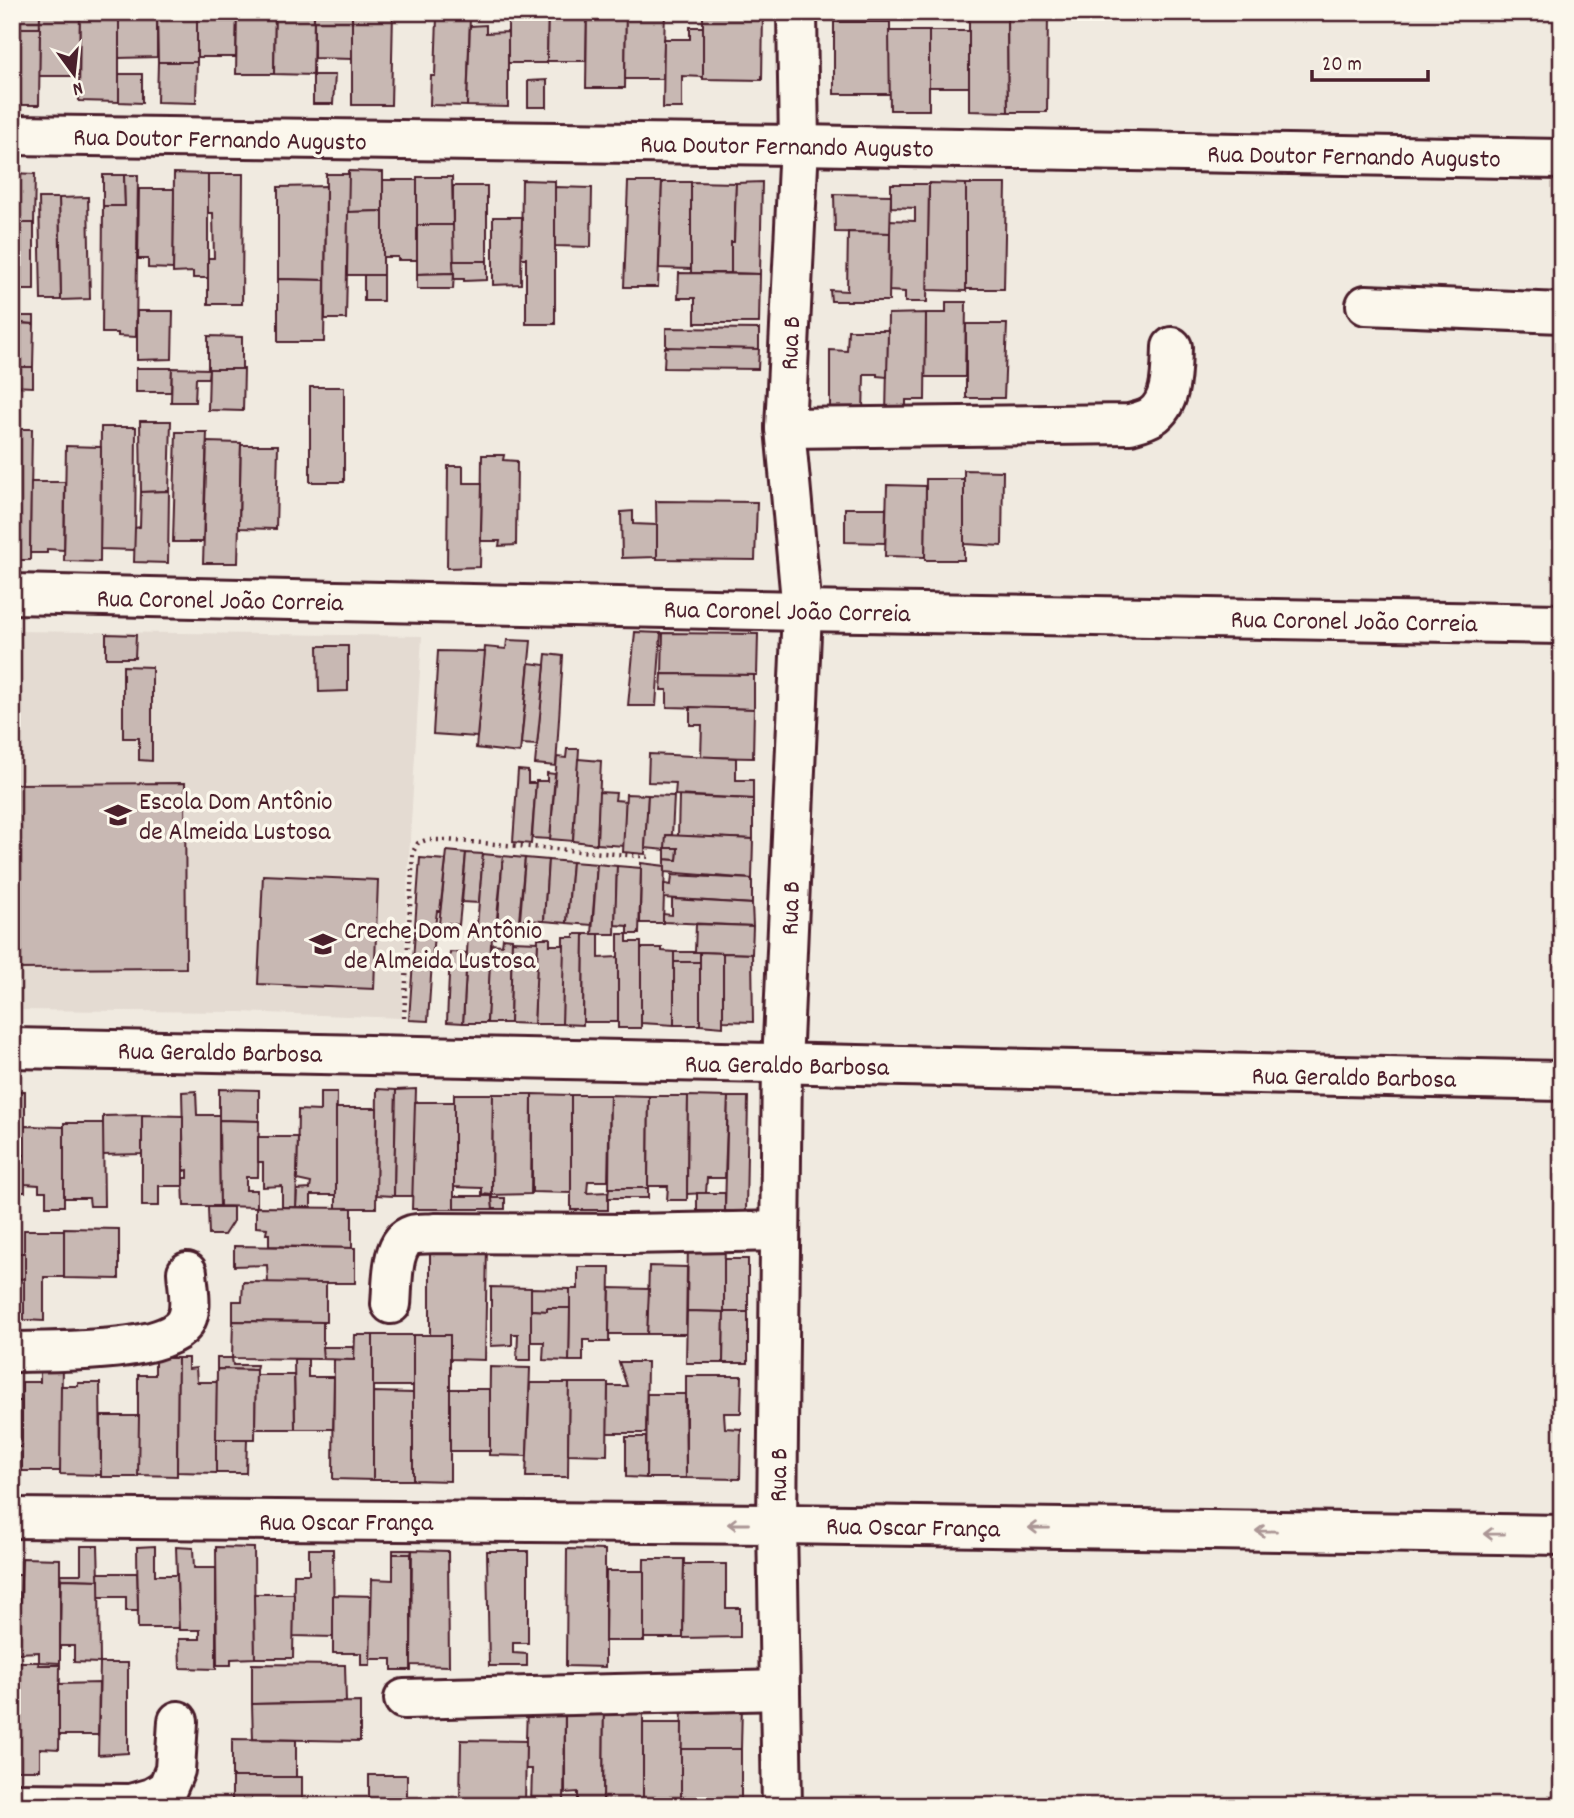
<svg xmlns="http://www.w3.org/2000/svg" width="1574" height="1818" font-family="Dekko,sans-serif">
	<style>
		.built { fill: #e4dbd2 }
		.building { fill: #c8b8b3; stroke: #4a1f2b; stroke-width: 2 }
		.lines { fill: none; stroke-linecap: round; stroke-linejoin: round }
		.minor-casing { stroke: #4a1f2b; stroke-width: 44 }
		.path { stroke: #4a1f2b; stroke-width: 4.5; stroke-dasharray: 2 5; stroke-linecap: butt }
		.minor { stroke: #fbf7ec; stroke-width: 38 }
		.oneway { stroke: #ab9695 }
		.labels { text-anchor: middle; stroke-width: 7; stroke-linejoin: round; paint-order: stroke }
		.street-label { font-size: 26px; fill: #4a1f2b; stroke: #fbf7ec }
		.poi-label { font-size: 26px; fill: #4a1f2b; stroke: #fbf7ec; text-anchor: start }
	</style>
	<rect width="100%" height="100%" fill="#f0eae0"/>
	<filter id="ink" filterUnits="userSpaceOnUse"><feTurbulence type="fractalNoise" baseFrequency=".0143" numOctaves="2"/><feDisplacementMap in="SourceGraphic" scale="14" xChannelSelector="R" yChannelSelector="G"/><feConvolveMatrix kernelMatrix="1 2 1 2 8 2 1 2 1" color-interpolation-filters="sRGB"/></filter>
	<g filter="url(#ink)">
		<path class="built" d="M12,631L422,636L408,875L402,1018L239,1012L12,1010Z"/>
		<g class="building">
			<rect x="12" y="12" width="28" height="16"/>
			<path d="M40,12H65V15L80,16L79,76H39Z"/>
			<path d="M80,12H119V102L79,101Z"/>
			<path d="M119,12H157V57L119,58Z"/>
			<path d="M157,12H197V62H158Z"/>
			<path d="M197,12H237L236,57H197Z"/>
			<path d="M237,12H275L274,74H236Z"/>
			<path d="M275,12H314L313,75L274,74Z"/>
			<path d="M314,12H352V59L314,58Z"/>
			<path d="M352,12H393L391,105H352Z"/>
			<path d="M508,12H548L547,63H508Z"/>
			<path d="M548,12H587L586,61H547Z"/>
			<path d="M605,12H626L625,88H586L587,14L605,15Z"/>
			<path d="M626,12H665L663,79H625Z"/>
			<path d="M703,12H763L762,80L703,79Z"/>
			<path d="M969,12H1007L1008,112L969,111Z"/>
			<path d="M1007,12H1048L1047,112H1008Z"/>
			<path d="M437,17H470L467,106L430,105L431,76H435Z"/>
			<rect x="834" y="22" width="56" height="72"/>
			<path d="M486,25V33L508,32V107L467,106L470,26Z"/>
			<path d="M690,27H703V77L682,76V108H663L664,39H690Z"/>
			<path d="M12,28H40L39,105H12Z"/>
			<path d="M889,31H929V110H890Z"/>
			<rect x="929" y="31" width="40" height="56"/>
			<path d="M158,62H197L196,103L157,102Z"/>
			<path d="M119,74H142V103L119,102Z"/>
			<path d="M313,75H335L333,104H313Z"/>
			<path d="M547,80V107H528V81Z"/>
			<path d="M348,171L383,172V211L348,212Z"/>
			<path d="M12,173L35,174L34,223H12Z"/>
			<path d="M174,173L208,174V278H193V272L173,273Z"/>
			<path d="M208,174H243L242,304H208V258H214L213,213H208Z"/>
			<path d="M326,174H349L346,319H325Z"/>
			<path d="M103,175H124L125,206H103Z"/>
			<path d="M124,175H138L136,337L118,336V333H102L103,206H125Z"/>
			<path d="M417,177H452L453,225H417Z"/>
			<path d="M383,180H417V260H398V257H383Z"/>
			<path d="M522,180L555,181V324H526V258H521Z"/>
			<path d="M628,182H662L658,287H624Z"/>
			<path d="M662,182H691V269L659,268Z"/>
			<path d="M691,182L736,183L734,242H731V273H691Z"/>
			<path d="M762,182L760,274L731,273V242H734L736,183Z"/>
			<path d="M929,183L966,184V291L927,290Z"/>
			<path d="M891,184H929L927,302H905V292L889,291L890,220L915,221V208L891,207Z"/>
			<path d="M966,184H1006L1004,289H966Z"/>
			<path d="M326,186L325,280L278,279V187Z"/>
			<rect x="453" y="186" width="34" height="75"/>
			<path d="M555,187L592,188L591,247L555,246Z"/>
			<path d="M139,189H174L173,269L148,268V259H138Z"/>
			<path d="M834,194L891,195L890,233L835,232Z"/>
			<path d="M88,197L90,299L61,300L59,198Z"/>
			<path d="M39,198H59L61,300H41Z"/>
			<path d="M383,211V275H347L348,212Z"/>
			<path d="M493,217H522L521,284L493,285Z"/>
			<rect x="12" y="223" width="22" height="67"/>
			<path d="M417,225H453L454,273L417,274Z"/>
			<path d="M848,232L890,233L889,301H831L830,290L847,291Z"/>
			<path d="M453,261H487V280L464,281V279H454Z"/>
			<path d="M454,273L453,289H417V274Z"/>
			<path d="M679,273L760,274L759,323H695V298H678Z"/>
			<rect x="364" y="275" width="19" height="26"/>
			<path d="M278,279L325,280L324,342H278Z"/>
			<path d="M946,302H966L965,377H925L926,313H946Z"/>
			<path d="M137,311H173L172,359L137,360Z"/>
			<path d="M926,313L925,400H906V417L886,416L888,314Z"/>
			<path d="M19,316H34V324L20,323Z"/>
			<path d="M12,323L34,324L33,367H12Z"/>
			<path d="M966,324H1007L1004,398H966Z"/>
			<path d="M666,328L759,329V349L666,348Z"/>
			<path d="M848,330H888L887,377L877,376V374H864L863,415L830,414V350L847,351Z"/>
			<path d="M208,336L242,337V369H208Z"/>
			<path d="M665,347L759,349L758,369L664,368Z"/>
			<path d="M12,367H33V387L12,386Z"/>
			<path d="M136,368H172L171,392H136Z"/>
			<path d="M172,368L209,369L208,378H196L195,402H171Z"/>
			<path d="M209,369H244L243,411L208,410Z"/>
			<rect x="310" y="387" width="34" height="95"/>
			<path d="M140,421H171L169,491L141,492Z"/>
			<path d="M101,427H136L135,550L100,549Z"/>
			<path d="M12,429H32L30,560H12Z"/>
			<path d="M176,432H207L203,542H173Z"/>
			<path d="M207,442L241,443L238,563H203Z"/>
			<path d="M241,445H278L276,529L239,528Z"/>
			<path d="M66,446L101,447L100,562L64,561Z"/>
			<path d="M482,455H504L503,460L517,461L516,545L499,546L500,541H481Z"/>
			<path d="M448,466H463V483H482L480,567L447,568Z"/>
			<path d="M964,470L1003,471L1002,546L964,544Z"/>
			<path d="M926,479H964V560H925Z"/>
			<path d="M31,482H65L64,550L47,549V553H30Z"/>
			<path d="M887,485L926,486L925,557L885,556Z"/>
			<path d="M169,491L168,563L134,562L135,528L140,527L141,492Z"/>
			<path d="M656,501L757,502L755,560L657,559Z"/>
			<path d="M845,508H886L885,543L845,542Z"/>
			<path d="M633,511V524L657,525V557L622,558L621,512Z"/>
			<path d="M635,632L661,633L656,706H628Z"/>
			<path d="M663,633L758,634L757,675L662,674Z"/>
			<path d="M106,634L136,635L135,658H106Z"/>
			<path d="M507,640L531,641L520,753L476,748L485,647L506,649Z"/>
			<path d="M318,646H348V691L319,692Z"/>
			<path d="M438,651L485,652L477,737L433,734Z"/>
			<path d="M546,654L563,656L556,766L535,764Z"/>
			<path d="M529,663L545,665L537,745L521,744Z"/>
			<path d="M123,666L152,667V761L139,760V738H123Z"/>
			<path d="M662,674L754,675V709L667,707V690H661Z"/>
			<path d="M690,707L754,709L753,758L701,757L702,725H690Z"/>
			<path d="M567,749H579L573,841L550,839L557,757L566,758Z"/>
			<path d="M649,754L736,758V780H753V799L675,795L676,783L648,782Z"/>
			<path d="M578,759L601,761L597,844L573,841Z"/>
			<path d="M518,770L528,771V783H536L531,844L513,842Z"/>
			<path d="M547,773L555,774L550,839L532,838L536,781H547Z"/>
			<path d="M185,783L186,968L12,969V784Z"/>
			<path d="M599,792L616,793L615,800L626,801L624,846L597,844Z"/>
			<path d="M626,794L648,795L645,854L623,852Z"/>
			<path d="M648,795L674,796L672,835H666V850L645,848Z"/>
			<path d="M679,796L753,799V839L678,836Z"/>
			<path d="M666,835L753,839L752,879L665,872V859L677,860L678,848H665Z"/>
			<path d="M665,848H678L677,860L665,859Z"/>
			<path d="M447,851L466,853L459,925L447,923L446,934L438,933Z"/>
			<path d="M466,853L483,854L479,903L462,902Z"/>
			<path d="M483,854L503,856L495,938L482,936L483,926H477Z"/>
			<path d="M503,856L525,858L518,930L497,928Z"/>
			<path d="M420,858L446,860L440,911H437L435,927H438V933L424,932V927L415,926Z"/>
			<path d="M525,858L548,860L544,921L520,920Z"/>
			<path d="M548,860L572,862L567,923L544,921Z"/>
			<path d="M572,862L597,864L592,925L567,923Z"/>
			<path d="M641,863L665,866L663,923H640Z"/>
			<path d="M597,864L617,866L615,934H592Z"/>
			<path d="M617,866L641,868L639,934H628V926L615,925Z"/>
			<path d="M263,875L378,880L374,989L258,984Z"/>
			<path d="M672,875L752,879V904L664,898V884L671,885Z"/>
			<path d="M672,899L752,904L753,926L663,922V914L672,915Z"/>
			<path d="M696,924L753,926L752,954L695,952Z"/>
			<path d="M415,931L434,932L428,1021L409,1020Z"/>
			<path d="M574,934H584L583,1025L562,1024L563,937H574Z"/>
			<path d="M584,934H599V958L618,957V1022H583Z"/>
			<path d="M618,934H627V942H641V1028H618Z"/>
			<path d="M468,935L492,937L487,1023H463Z"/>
			<path d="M503,938L512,939L510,1023H487L491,944L502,945Z"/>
			<path d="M538,938H550V945H564L562,1024H534Z"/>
			<path d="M512,941L538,942L534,1024L510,1023Z"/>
			<path d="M641,948H662V951L674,952V1025L641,1023Z"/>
			<path d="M450,952L467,953L463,1023L447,1022Z"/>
			<rect x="674" y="952" width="26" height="10"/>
			<path d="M700,952L723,953V1027L700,1025Z"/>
			<path d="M723,953L752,954L753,1022L723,1021Z"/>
			<rect x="674" y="962" width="26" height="63"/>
			<path d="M219,1089L259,1090V1121L219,1120Z"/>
			<path d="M377,1089L396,1090L394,1196L376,1195Z"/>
			<path d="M416,1089L413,1196H394L396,1090Z"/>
			<rect x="12" y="1091" width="13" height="64"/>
			<path d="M196,1091L197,1115H219L220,1206H184L183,1178H188V1170L184,1171L182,1092Z"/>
			<path d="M320,1092H337L336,1195H311V1207H296L297,1190L310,1189L311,1183L297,1180L298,1110L320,1111Z"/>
			<path d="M454,1094H493L492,1195L482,1194V1188L454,1187Z"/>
			<path d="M493,1094H532L531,1194L492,1195Z"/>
			<path d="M532,1094L571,1095V1193L532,1192Z"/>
			<path d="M571,1095H610L608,1181H588L587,1193L608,1192V1210H571Z"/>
			<path d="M610,1095L649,1096L648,1188H609Z"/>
			<path d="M649,1096H688L687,1200H667L668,1186H648Z"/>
			<path d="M688,1096L728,1097L725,1178H707L706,1193L687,1194Z"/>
			<path d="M728,1097H748L746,1211H725Z"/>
			<path d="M415,1102H454V1209H412Z"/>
			<path d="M336,1108H377L376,1208H336Z"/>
			<path d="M142,1115V1154L103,1155V1116Z"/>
			<path d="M142,1115L183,1116V1186H159V1206H142Z"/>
			<path d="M219,1120L259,1121L258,1177H246V1190H257V1207L220,1206Z"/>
			<path d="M64,1123H103L104,1206H90L89,1198H64Z"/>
			<path d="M25,1126L64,1127V1206H46V1191H39V1185L25,1184Z"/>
			<path d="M258,1137H298L296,1207H282V1186L263,1187V1162H258Z"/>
			<rect x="12" y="1155" width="13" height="37"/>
			<path d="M609,1188H648V1198H608Z"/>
			<rect x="697" y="1193" width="28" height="18"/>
			<path d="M454,1196H492L493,1209H454Z"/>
			<path d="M492,1198H505V1209H493Z"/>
			<path d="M208,1207H233V1221L224,1235H209Z"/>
			<path d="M256,1207L352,1208V1248L269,1246V1234H266L267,1228L256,1227Z"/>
			<path d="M64,1228L119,1229V1279L64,1278Z"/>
			<path d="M24,1230H64V1277H44V1321L24,1320Z"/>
			<path d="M688,1241L725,1242L724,1312L687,1311Z"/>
			<path d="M430,1245H487L485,1360L450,1359V1335H430Z"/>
			<path d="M234,1246L355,1248V1283H268L267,1265L234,1266Z"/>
			<path d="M12,1253H25V1279L12,1278Z"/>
			<rect x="724" y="1259" width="24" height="53"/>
			<path d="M649,1266L687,1267L686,1334H647Z"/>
			<path d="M578,1267H610L609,1342H590V1340H583V1361H569L570,1289H578Z"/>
			<path d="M243,1282L326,1283V1322L233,1321V1301H242Z"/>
			<path d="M491,1287L531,1288V1360H517L518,1334H512V1345L491,1346Z"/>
			<path d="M531,1288L570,1289V1308H547V1311L531,1310Z"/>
			<path d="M610,1288L649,1289L647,1334H609Z"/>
			<path d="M547,1308H570L569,1361L543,1360L544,1342H531V1310L547,1311Z"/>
			<path d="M687,1311L724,1312L723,1363H686Z"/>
			<path d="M724,1312H748V1363H723Z"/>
			<path d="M233,1321L323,1322V1359L232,1358Z"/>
			<path d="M355,1335H373V1480L333,1479L334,1359L354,1360Z"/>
			<rect x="373" y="1335" width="40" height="51"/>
			<path d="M413,1335H450V1481L413,1480Z"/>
			<path d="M322,1347H354V1360L323,1359Z"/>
			<path d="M62,1358L61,1471H22V1382H40V1372H22L23,1359Z"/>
			<path d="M155,1358H178L177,1476L138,1475V1375H155Z"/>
			<path d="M178,1358H188V1369L196,1368L197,1382H217L216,1473L177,1472Z"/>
			<path d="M217,1358H232L233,1365H257L256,1370L217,1369Z"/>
			<path d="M294,1359H308V1377H334L333,1429H295Z"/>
			<path d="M619,1362H647L646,1433H607L608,1386H627Z"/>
			<path d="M490,1367L530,1368L527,1456L489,1455Z"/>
			<path d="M217,1369L256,1370L255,1439H216Z"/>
			<path d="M256,1375H294L295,1429H255Z"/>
			<path d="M686,1376H742L741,1413H724L725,1428L741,1429L740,1479L686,1478Z"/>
			<path d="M78,1383H100L101,1475L60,1474L61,1386H78Z"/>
			<path d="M530,1383H569L568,1477H526Z"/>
			<path d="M569,1383H608L607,1455L568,1454Z"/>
			<rect x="450" y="1389" width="40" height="62"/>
			<path d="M373,1392L413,1393V1480H373Z"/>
			<path d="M647,1394H685L686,1478H646Z"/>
			<rect x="12" y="1401" width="10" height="46"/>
			<path d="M101,1416H139L138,1477H101Z"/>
			<path d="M626,1437H646V1478L626,1477Z"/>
			<path d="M216,1439H247L246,1473H216Z"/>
			<path d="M81,1546H98L99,1580L61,1579L60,1574H81Z"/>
			<path d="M155,1546V1575H177L179,1628H138L137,1547Z"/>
			<path d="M176,1547L193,1548L194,1568H216V1669L180,1668L179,1639H200V1630H179Z"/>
			<path d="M216,1547L254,1548L255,1658L231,1659V1665H217Z"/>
			<path d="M309,1549H333L334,1637L293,1636L294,1574H309Z"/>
			<path d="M567,1549L605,1550V1667L566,1666Z"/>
			<path d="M393,1550H412L411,1554H393Z"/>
			<path d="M412,1550L448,1551L449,1666L411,1665Z"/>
			<path d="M487,1551H528V1643H513V1653L527,1654V1666H489Z"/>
			<path d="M393,1554H411V1670H392V1659H370L372,1579L393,1580Z"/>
			<path d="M22,1558L60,1559V1663L39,1662V1652L18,1653Z"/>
			<path d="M644,1559H684L683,1638H643Z"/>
			<path d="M684,1564H726V1608H740V1637L683,1638Z"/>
			<path d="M606,1571H644V1641H605Z"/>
			<path d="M98,1573H137L138,1611H126V1597H99Z"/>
			<path d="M12,1575H21L18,1653H12Z"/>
			<path d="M61,1579L99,1580L100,1663L74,1662V1646H60Z"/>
			<path d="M254,1594H294L293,1658H255Z"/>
			<path d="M333,1595L371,1596L370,1665H361V1653H333Z"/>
			<path d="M18,1662H39L38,1665H60L59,1749L40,1748V1770H18Z"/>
			<path d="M100,1663H128V1753L98,1755Z"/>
			<path d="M252,1664L345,1665L346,1702L252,1704Z"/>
			<path d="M12,1671H18L19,1735L12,1736Z"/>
			<path d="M99,1683L98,1735H59V1684Z"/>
			<path d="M360,1702V1741L253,1739L252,1704Z"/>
			<path d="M565,1702L604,1703L603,1806H578V1792L565,1793Z"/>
			<path d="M604,1703L643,1704V1800H633V1806H603Z"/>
			<path d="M682,1704L742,1705L741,1749H681Z"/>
			<path d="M527,1708H565L564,1806H531L532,1769H525Z"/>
			<path d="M643,1723H682L681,1805H643Z"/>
			<path d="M232,1739L296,1740V1777H232Z"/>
			<path d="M461,1740L526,1741L525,1805L460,1803Z"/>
			<rect x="681" y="1749" width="60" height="57"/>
			<rect x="369" y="1775" width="38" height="31"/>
			<rect x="232" y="1777" width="70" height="29"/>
		</g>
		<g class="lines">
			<defs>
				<g id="minor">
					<path d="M12,135L799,145L1562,159"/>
					<path d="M1366,305L1562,313"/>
					<path d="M785,428L1130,424C1137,422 1146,420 1152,416C1173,402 1171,369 1172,347"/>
					<path d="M12,594L802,611L1562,624"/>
					<path d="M12,1048C529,1056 1045,1070 1562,1081"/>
					<path d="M391,1304C393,1285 390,1242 412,1235C419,1233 428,1234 435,1233L628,1234L780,1231"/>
					<path d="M12,1352C48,1351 160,1354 183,1325C194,1311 188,1289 187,1272"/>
					<path d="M12,1518L777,1524L1562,1535"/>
					<path d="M404,1699L780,1690"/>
					<path d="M12,1803L131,1804L152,1798L167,1789L175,1770L178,1721"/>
					<path d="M782,1806L777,1524L782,1064L802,611L785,428L799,145L797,12"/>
				</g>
			</defs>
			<use href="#minor" class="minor-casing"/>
			<path class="path" d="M404,1018L413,852L418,843L426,840H446L652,857"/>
			<use href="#minor" class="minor"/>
		</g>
		<defs><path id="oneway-shaft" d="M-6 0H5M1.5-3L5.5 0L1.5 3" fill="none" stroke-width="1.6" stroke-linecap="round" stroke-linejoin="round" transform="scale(1.75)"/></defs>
		<g class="oneway">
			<use href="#oneway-shaft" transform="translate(738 1524) rotate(-180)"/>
			<use href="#oneway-shaft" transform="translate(1039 1528) rotate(-179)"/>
			<use href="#oneway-shaft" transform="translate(1266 1531) rotate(-179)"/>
			<use href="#oneway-shaft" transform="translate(1494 1534) rotate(-179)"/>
		</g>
	</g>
	<defs>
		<symbol id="school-bare" viewBox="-9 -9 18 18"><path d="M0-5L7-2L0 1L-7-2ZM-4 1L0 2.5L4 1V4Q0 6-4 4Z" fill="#4a1f2b" stroke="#fbf7ec" stroke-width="2.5" paint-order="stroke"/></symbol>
	</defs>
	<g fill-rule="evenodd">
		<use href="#school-bare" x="99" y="796" width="38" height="38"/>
		<use href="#school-bare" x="304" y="925" width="38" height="38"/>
	</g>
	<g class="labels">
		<g class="street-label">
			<text transform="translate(220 138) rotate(1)" y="9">Rua Doutor Fernando Augusto</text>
			<text transform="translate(787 145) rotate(1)" y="9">Rua Doutor Fernando Augusto</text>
			<text transform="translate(1354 155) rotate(1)" y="9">Rua Doutor Fernando Augusto</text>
			<text transform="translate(789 343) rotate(-87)" y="9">Rua B</text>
			<text transform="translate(220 599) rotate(1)" y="9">Rua Coronel João Correia</text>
			<text transform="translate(787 610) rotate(1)" y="9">Rua Coronel João Correia</text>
			<text transform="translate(1354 620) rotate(1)" y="9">Rua Coronel João Correia</text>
			<text transform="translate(789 908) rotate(-88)" y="9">Rua B</text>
			<text transform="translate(220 1051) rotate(1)" y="9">Rua Geraldo Barbosa</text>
			<text transform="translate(787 1064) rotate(1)" y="9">Rua Geraldo Barbosa</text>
			<text transform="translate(1354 1076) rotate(1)" y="9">Rua Geraldo Barbosa</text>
			<text transform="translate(777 1475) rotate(-89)" y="9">Rua B</text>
			<text x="346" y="1530">Rua Oscar França</text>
			<text transform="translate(913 1526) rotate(1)" y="9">Rua Oscar França</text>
		</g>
		<g class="poi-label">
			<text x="139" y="809">Escola Dom Antônio<tspan x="139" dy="30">de Almeida Lustosa</tspan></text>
			<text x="344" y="938">Creche Dom Antônio<tspan x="344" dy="30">de Almeida Lustosa</tspan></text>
		</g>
	</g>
	<rect width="1574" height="1818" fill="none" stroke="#fbf7ec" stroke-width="42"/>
	<rect x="21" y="21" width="1532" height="1776" fill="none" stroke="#4a1f2b" stroke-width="2.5" filter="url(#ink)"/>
	<g transform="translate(74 74) rotate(165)" stroke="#fbf7ec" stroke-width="5" paint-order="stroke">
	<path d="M0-5L12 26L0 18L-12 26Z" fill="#4a1f2b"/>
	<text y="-10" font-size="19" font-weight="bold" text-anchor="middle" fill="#4a1f2b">N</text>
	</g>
	<path d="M1312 70v10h116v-10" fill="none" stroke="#4a1f2b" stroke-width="3.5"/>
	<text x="1322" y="70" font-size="21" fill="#4a1f2b" stroke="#fbf7ec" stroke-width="5" paint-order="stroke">20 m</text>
</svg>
